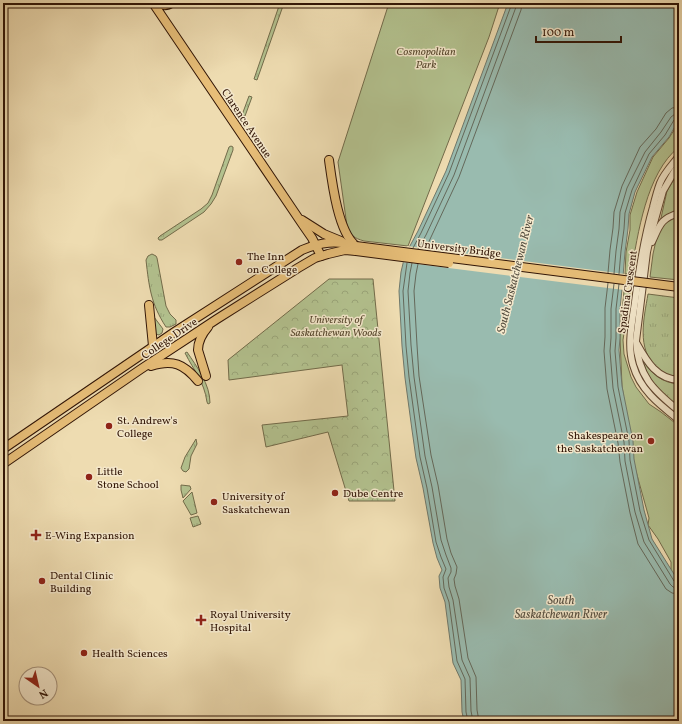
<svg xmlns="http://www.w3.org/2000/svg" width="682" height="724" font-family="Vollkorn,serif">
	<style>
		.grass { fill: url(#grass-tufts); stroke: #726b4a }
		.forest { fill: url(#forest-crowns); stroke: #726b4a }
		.park { fill: #b3c28f; stroke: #726b4a }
		.water { fill: #99bbaf; stroke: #6f786b }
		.pier { fill: #eedcb1 }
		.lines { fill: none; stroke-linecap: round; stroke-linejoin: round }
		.shore { stroke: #64685a; stroke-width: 1 }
		.minor-casing { stroke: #604630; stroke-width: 8 }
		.major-casing { stroke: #301405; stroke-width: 10 }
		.minor { stroke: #f4e8cc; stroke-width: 6 }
		.major { stroke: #e7be78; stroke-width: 8 }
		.major-bridge-casing { stroke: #301405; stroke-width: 10; stroke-linecap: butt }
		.major-bridge { stroke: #e7be78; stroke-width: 8 }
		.poi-dot { fill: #8f2418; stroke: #f4e8cc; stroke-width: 1.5 }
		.labels { text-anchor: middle; stroke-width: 3; stroke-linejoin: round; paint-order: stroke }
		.park-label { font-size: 11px; font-style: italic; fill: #57482e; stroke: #f4e8cc }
		.street-label { font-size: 11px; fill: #301405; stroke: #f4e8cc }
		.poi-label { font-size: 11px; fill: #301405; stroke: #f4e8cc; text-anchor: start }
		.water-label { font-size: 12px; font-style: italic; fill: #554e40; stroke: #f4e8cc }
	</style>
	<defs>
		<pattern id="grass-tufts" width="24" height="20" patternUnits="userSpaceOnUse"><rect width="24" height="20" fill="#b3c28f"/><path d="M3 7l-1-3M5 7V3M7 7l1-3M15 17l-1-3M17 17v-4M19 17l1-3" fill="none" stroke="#9aa67a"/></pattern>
		<pattern id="forest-crowns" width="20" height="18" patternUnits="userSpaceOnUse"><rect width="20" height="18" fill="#b3c28f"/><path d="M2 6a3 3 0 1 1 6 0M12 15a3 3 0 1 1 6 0" fill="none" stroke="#9aa67a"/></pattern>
	</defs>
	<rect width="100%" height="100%" fill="#eedcb1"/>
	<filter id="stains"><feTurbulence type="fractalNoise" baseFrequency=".005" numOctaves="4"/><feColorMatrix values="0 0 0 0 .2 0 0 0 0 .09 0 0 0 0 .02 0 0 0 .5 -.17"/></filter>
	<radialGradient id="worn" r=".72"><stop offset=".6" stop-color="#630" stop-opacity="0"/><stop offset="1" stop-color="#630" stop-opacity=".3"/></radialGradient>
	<g class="grass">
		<path d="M280,3H284L257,80L254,79Z"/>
		<path d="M249,96L252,97L245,116L242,115Z"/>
		<path d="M231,146L233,147V150L216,196L211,204L204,212L162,240H159L158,238L160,236L201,209L208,203L212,195L229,147Z"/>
		<path d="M152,254L156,256L157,258L166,306L170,314L176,320V324L170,327H166C151,304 149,287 146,260L148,256Z"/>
		<path d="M648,294L679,298V378C671,377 663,373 657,368C636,349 644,318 648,294Z"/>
		<path d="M153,317H154L163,329L162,333L159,335L155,334Z"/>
		<path d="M187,352C197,367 210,384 210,403L208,404L207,402C204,381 194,371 185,353Z"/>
		<path d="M643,361C652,374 662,383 679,384V407C663,394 648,382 643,361Z"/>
		<path d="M196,439L197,444L191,456L189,469L186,472L183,471L181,468L185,457Z"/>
		<path d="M181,485L190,486L191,489L183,498L181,490Z"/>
		<path d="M192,492L197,513L191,515L183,501Z"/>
		<path d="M198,516L201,524L193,527L190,518Z"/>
	</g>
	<path class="forest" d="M329,279H373L395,501H349L328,432L266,447L262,425L348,416L342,365L229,380L228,360Z"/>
	<g class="park">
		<path d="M389,3H500L489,37L408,246L364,241C354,238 351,236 347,226L338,162Z"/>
		<path d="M679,117V147C646,173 638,234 631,273L625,274L626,252L630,230V215L637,192L653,157L669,138L678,124Z"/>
		<path d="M679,171V280L650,277L653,254L667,191Z"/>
		<path d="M624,291L630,292L623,340L624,354L631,377L636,387L649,404L661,412L679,426V595L671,572V562L658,539L648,525L649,518L632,457L622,386L620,338L622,312Z"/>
	</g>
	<path class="water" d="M508,3H679V112L677,123L669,137L652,157L635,192L629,214L628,229L625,252L622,289L620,309V338L619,350L622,386L633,441L634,459L644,510L652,539L679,582V721H464L462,712L461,680L453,663L445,602L440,588L439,576L442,570L437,558L433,543L423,488L416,458L412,430L405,378L402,346L399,291L401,272L405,255L418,231L446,171Z"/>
	<path class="pier" d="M407,246L625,274L624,290L401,262L403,254Z"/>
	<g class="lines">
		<g class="shore">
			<path d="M413,248L421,233L449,173L511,6V3"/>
			<path d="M418,249L426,235L454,175L516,7V3"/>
			<path d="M425,250L459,177L521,10L522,3"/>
			<path d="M407,263L403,291L406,346L409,377L420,457L427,488L436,542L441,557L446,569L443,577L444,588L449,602L457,661L465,679L466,712L468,721"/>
			<path d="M412,263L410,273L408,291L411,345L414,377L425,456L432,487L441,540L446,555L451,568V572L448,578L449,587L453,600L462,660L470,678L471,711L473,721"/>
			<path d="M418,264L416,274L414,291L417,345L419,376L431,455L438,485L447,539L451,553L457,567L456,574L454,579L455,586L459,599L468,658L476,677L477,710L479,721"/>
			<path d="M608,273L610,250L613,228L614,212L622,186L640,147L656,129L666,113L672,108L679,107"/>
			<path d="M614,274L616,251L619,229L620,212L627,188L645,152L661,132L671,117L675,114L679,113"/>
			<path d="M619,274L621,251L624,229L625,213L632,190L649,154L665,135L674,120L679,118"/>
			<path d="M608,283L605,308V337L604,351L607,389L618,443L620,462L630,513L638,544L666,589L672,593L679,594"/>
			<path d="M614,284L611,309V338L610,351L613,388L624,442L625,461L635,512L644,542L670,584L673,587L679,588"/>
			<path d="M619,284L616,309V338L615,351L618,387L629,441L630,460L640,511L649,540L674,581L676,583H679"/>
		</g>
		<defs>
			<g id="minor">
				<path d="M679,156C672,165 664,173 660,183C657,191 655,199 653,207C644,238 639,270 635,302C632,323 627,345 633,365C640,390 660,405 679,420"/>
				<path d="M679,165L674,172L663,191L651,234L647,252L636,341C638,376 653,390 679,411"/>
				<path d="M652,242C660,225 660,219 679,213"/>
				<path d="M637,344C647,362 657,379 679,380"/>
			</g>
			<g id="major">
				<path d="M153,3L303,225L312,238L321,256"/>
				<path d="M157,3C161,5 166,7 171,3"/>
				<path d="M329,160C332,182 338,231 355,245"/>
				<path d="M302,220L324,234L341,241"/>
				<path d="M149,305L153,346"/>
				<path d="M151,366C173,359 184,364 198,381"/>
				<path d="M206,376L198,350C198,341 202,334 208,327"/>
				<path d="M3,449L176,331L302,250C321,242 336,240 356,246"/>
				<path d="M3,464L141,369L217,319L298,268L315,258L328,254L345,250L356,251"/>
			</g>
		</defs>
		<use href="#minor" class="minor-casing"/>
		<use href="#major" class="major-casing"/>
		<use href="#minor" class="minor"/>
		<use href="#major" class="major"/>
		<defs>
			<g id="major-bridge">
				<path d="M356,246L679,287"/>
				<path d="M356,251L449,263"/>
			</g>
		</defs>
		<use href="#major-bridge" class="major-bridge-casing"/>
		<use href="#major-bridge" class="major-bridge"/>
	</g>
	<g class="poi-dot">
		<circle cx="239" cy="262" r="4"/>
		<circle cx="109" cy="426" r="4"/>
		<circle cx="651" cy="441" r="4"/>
		<circle cx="89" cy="477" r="4"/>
		<circle cx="335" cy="493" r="4"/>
		<circle cx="214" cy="502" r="4"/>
		<path d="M34 529h4v4h4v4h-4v4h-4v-4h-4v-4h4z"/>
		<circle cx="42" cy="581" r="4"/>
		<path d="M199 614h4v4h4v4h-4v4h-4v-4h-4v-4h4z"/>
		<circle cx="84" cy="653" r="4"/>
	</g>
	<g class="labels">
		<g class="park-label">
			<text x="426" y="55">Cosmopolitan<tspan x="426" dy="13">Park</tspan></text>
			<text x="336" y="323">University of<tspan x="336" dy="13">Saskatchewan Woods</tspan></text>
		</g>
		<g class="street-label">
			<text transform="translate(247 123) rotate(56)" y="4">Clarence Avenue</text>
			<text transform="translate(459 248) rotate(7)" y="4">University Bridge</text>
			<text transform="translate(627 292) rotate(-82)" y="4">Spadina Crescent</text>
			<text transform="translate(169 338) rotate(-34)" y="4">College Drive</text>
		</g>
		<g class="poi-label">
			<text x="247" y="260">The Inn<tspan x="247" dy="13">on College</tspan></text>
			<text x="117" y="424">St. Andrew's<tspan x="117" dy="13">College</tspan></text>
			<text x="643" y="439" text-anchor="end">Shakespeare on<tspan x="643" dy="13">the Saskatchewan</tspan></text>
			<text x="97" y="475">Little<tspan x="97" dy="13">Stone School</tspan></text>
			<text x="343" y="497">Dube Centre</text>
			<text x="222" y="500">University of<tspan x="222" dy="13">Saskatchewan</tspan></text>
			<text x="45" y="539">E-Wing Expansion</text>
			<text x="50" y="579">Dental Clinic<tspan x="50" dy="13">Building</tspan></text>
			<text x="210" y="618">Royal University<tspan x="210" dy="13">Hospital</tspan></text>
			<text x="92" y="657">Health Sciences</text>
		</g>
		<g class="water-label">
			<text transform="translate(515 274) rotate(-76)" y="4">South Saskatchewan River</text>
			<text x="561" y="604">South<tspan x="561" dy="14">Saskatchewan River</tspan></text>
		</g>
	</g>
	<rect width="682" height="724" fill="none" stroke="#eedcb1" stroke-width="16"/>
	<rect x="4" y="4" width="674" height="716" fill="none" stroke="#301405" stroke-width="2"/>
	<rect x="8" y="8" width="666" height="708" fill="none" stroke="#301405"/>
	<g transform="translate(38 686) rotate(146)"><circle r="19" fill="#f4e8cc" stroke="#a6937c"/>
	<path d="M0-3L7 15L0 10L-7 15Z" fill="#8f2418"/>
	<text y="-6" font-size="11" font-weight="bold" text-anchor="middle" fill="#301405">N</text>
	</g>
	<path d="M536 36v6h85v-6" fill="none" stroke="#301405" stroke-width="2"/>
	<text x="542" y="36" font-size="12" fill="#301405" stroke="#f4e8cc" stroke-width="3" paint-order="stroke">100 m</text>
	<rect width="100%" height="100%" filter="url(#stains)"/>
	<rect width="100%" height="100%" fill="url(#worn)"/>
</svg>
